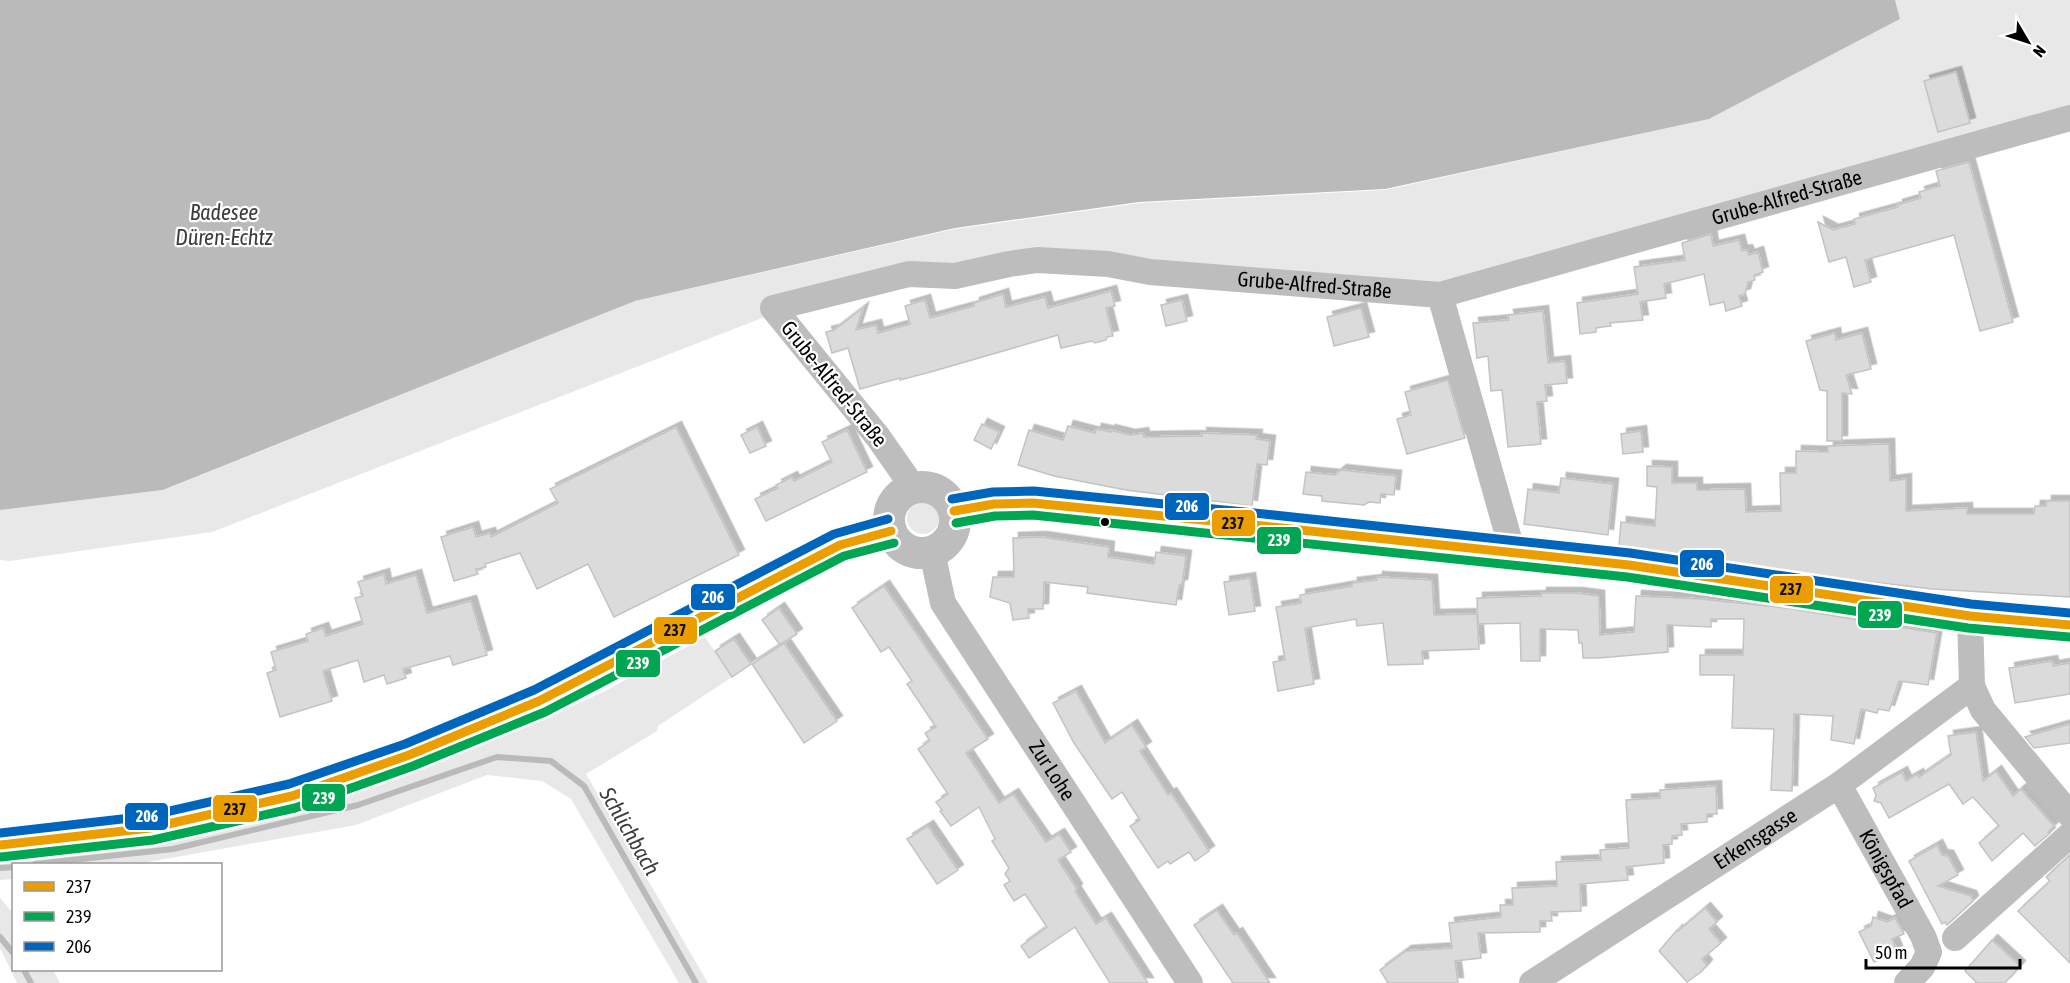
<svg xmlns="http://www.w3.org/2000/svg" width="2070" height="983" font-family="'Asap Condensed',sans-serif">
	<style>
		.green { fill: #e8e8e8 }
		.water { fill: #bababa }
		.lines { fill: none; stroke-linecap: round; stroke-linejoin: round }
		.stream { stroke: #bababa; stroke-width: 6 }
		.building { fill: #dbdbdb; stroke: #c3c3c3; stroke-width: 1.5; filter: url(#shadow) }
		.minor { stroke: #bdbdbd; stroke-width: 26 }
		.tertiary { stroke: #bdbdbd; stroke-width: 32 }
		.bus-1-casing { stroke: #fff; stroke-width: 14 }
		.bus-2-casing { stroke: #fff; stroke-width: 14 }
		.bus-3-casing { stroke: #fff; stroke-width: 14 }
		.bus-1 { stroke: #eb9e00; stroke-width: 9 }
		.bus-2 { stroke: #00a651; stroke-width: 9 }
		.bus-3 { stroke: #0065bd; stroke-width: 9 }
		.bus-dot { fill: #000; stroke: #fff; stroke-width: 2 }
		.labels { text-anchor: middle; stroke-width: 4.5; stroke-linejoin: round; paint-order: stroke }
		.street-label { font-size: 21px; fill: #000; stroke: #fff }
		.water-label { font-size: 22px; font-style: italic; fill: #3d3d3d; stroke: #fff }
		.line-badge { stroke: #fff; stroke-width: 2 }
		.badge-label { font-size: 16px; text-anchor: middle; font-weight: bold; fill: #fff }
		.pale-badge-label { font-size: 16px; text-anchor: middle; font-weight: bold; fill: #111 }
	</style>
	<defs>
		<filter id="shadow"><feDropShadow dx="5.5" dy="-5.5" stdDeviation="0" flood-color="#0004"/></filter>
	</defs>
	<rect width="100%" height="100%" fill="#fff"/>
	<g class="green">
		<path d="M1895,0H2070V111L1428,289L1054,254L770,315L212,532L10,561L0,560V510L164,490L635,301L955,229L1140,203L1385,190L1709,119L1900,19Z"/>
		<circle cx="923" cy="518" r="16"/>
		<path d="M705,637L732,677L658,726L657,731L586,774L708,983H679L571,799L542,781L487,775L356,825L137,864H14L13,879L0,880V860L549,713L551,716L603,692Z"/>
		<path d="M0,898L13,913L14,970H53L60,983H17L0,948Z"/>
	</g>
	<path class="water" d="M0,0H1895L1900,19L1709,119L1385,189L1139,202L955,228L635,301L163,490L0,510Z"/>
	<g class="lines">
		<g class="stream">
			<path d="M35,864L173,849L358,805L497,757L551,761L584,786L696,983"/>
			<path d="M0,868L14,867"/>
			<path d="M0,937L14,954"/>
			<path d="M24,970L31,983"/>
		</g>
	</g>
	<g class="building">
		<path d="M1956,72L1970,123L1938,132L1924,81Z"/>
		<path d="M1969,162L2013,322L1980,331L1954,235L1865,260L1871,282L1854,287L1846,257L1829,262L1818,222L1833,230L1855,224L1854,219L1898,207L1897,205L1921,198L1919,192L1940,186L1936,171Z"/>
		<path d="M1711,234L1713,246L1739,240L1742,251L1747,250L1749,255L1758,252L1763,272L1754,275L1755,280L1748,282L1745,294L1739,296L1742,306L1726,311L1724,302L1710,305L1704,274L1664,284L1666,298L1640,302L1643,320L1610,323L1611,326L1596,328V332L1580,334L1577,303L1638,294L1634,267L1685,260L1682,243Z"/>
		<path d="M1111,291L1115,306L1106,308L1113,336L1107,337L1106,340L1095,343L1092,341L1061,348L1058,335L934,371L900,380V378L860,389L848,348L832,353L826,332L834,330L863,308L856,330L876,325L878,333L910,324L905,306L925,300L930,318L974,306V303L1003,294L1006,307L1045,297L1048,308Z"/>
		<path d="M1182,300L1187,321L1166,326L1161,305Z"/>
		<path d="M1361,308L1369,337L1334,346L1327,317Z"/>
		<path d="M1543,311L1548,363L1565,361L1567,383L1545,385L1547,401L1537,402L1541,444L1508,447L1502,390L1491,391L1488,356L1477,358L1473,323L1509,320L1508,315Z"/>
		<path d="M1835,333L1836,340L1862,333L1871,369L1846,375L1852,394L1842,393V441H1827V391L1820,390L1806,341Z"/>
		<path d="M1448,380L1465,438L1407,454L1397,419L1411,415L1405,392Z"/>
		<path d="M982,424L999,432L991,449L974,440Z"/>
		<path d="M1068,426L1095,433L1096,429L1111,432L1110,430L1130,435L1143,433L1144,437L1202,436L1201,433L1257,435L1256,439L1270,441L1267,465L1257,464L1252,506L1126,490L1054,476L1018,465L1029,430L1063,440Z"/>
		<path d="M676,427L739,555L614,617L588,564L537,589L520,553L485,564L486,567L476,569L478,574L454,581L441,537L473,527L476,537L490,533L491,537L558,503L550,489Z"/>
		<path d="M757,427L766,446L750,453L741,435Z"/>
		<path d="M847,430L867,472L766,521L755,499L778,488L776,485L792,477L794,481L832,462L822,442Z"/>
		<path d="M1641,431L1643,452L1623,454L1621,434Z"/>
		<path d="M1889,444L1890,481L1906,479V511L1967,508V514H2034L2035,506H2046V501H2070V597L1933,589L1828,577L1619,546L1621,522L1655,526L1657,487L1647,486V466L1672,467V483H1697V490L1745,489L1746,512L1781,511L1780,473H1796V451L1828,452V446Z"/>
		<path d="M1341,470L1396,476L1394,495L1381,494L1380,503L1369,502L1364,505L1322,501V496L1303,494L1306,472L1335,475Z"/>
		<path d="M1561,478L1613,484L1608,535L1524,524L1528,489L1559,493Z"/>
		<path d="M1041,537L1109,547L1108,557L1154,564L1156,552L1186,556L1182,585H1179L1176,605L1087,593L1088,587L1044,582L1043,609H1028L1029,618L1013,620L1010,603L990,597L993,577H1014L1013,538Z"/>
		<path d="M384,574L386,584L416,575L427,613L471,601L487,655L453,665L450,656L403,669L406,678L387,684L384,675L364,682L358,660L323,671L332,701L280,717L267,673L276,670L271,652L308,641L306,634L323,628L326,636L363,624L355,598L363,596L358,582Z"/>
		<path d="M1377,577L1432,580L1434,615L1477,614L1479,649L1422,651L1423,664L1388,665L1383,623L1357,626L1356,619L1305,628L1314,684L1278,691L1273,662L1285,660L1276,607L1301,603L1300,595L1352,586V583L1377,580Z"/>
		<path d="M1250,578L1255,611L1229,615L1224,582Z"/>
		<path d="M884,586L988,739L966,753L999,803L1013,794L1046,842L1059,834L1071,852L1058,860L1077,889L1075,891L1096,924L1106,918L1148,983H1110L1075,927L1029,958L1021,946L1047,927L1025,894L1014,901L1004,885L1010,881L1005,874L1009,868L992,841L995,839L979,807L951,826L940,811L942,810L936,802L948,794L918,749L930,741L925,733L936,727L907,684L912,681L889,647L881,652L852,608Z"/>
		<path d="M1541,593H1577L1599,596L1600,635L1634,632L1636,596L1701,599L1786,608L1937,633L1928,685L1899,681L1889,711L1878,709L1877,713L1861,709L1854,744L1831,740L1833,716L1794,714L1792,791L1771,790L1774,729L1732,728L1734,675H1700V655H1743L1744,619H1711V627L1667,625L1668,652L1599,658H1583L1582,643H1579L1578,630L1540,629V661H1521L1520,623L1478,624L1477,598L1541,596Z"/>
		<path d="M779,608L797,634L780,645L762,620Z"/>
		<path d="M734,639L751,664L732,677L715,651Z"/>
		<path d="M784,643L837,721L804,743L752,664Z"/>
		<path d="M2052,661L2053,666L2070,663V694L2015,703L2009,668Z"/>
		<path d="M1076,691L1105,743L1132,725L1146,747L1140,751L1168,795L1171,793L1209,851L1195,861L1189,852L1170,864L1168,861L1158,868L1130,826L1140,820L1122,792L1112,799L1074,743L1053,703Z"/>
		<path d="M2070,724V743L2034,748L2025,737Z"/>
		<path d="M1976,732L1983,781L1996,771L2013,796L2021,789L2054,826L2048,832L2050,833L2035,846L2023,833L1992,861L1979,843L1999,826L1973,797L1963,804L1949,784L1889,818L1881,803L1874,801L1876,795L1873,788L1902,772L1906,781L1918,774L1919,777L1951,755L1948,736Z"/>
		<path d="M1716,786L1717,814H1707V822L1681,824L1682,835L1672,836V844L1663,845L1664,863L1626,867L1628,880L1580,884L1581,911L1551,912L1552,921H1540V932L1478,933L1481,958L1455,961L1458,983H1388L1380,970L1406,951L1452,948L1449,923L1501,917L1500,905H1513L1512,888L1557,886L1556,862L1601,860L1600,850L1629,848L1626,800L1660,798V790Z"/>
		<path d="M928,826L958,870L937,884L907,839Z"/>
		<path d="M1937,845L1942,855L1948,856L1958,875L1938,886L1971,896L1973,901L1947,925L1945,922L1942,924L1909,861Z"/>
		<path d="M2070,855V963L2018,911L2050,881L2046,877Z"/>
		<path d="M1705,908L1717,922L1709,929L1721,943L1702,959L1707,965L1701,972L1687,982L1659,951L1677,930L1678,931Z"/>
		<path d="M1217,910L1234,935L1237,933L1270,983H1233L1194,925Z"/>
		<path d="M1873,917L1887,922L1895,918L1904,934L1892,939L1897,951L1874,962L1859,932L1871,926Z"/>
		<path d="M1992,940L2020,966L2005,983H1977L1965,971Z"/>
	</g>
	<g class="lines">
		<g class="minor">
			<path d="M1440,295L1513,553"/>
			<path id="s1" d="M907,491L906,477L878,437L773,308L909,274L955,276L1009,264L1037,260L1108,264L1150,272L1440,295L2070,118"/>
			<path id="s2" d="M932,552L943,603L1190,983"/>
			<path d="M1970,616L1972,686L1983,710L2070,815"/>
			<path id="s3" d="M1839,785L1923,936L1929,952L1922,967L1907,983"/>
			<path d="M1955,938L2070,835"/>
			<path id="s4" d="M1532,983L1839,785L1972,686"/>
		</g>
		<g class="tertiary">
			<circle cx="922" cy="520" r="33"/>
			<path d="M954,511L994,504L1033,503L1263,526L1629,565L1970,616L2070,625"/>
			<path d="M0,845L150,828L292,796L409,755L539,701L840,545L891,531"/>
		</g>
		<defs>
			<g id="bus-1">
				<path d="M954,511L994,504L1033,503L1263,526L1629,565L1970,616L2070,625"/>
				<path d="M0,845L150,828L292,796L409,755L539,701L840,545L891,531"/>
			</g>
			<g id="bus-2">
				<path d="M956,523L995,516L1033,515L1627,577L1968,628L2069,637"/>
				<path d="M1,857L153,840L295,808L413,766L545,712L844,556L894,543"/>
			</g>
			<g id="bus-3">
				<path d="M952,499L993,492L1034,491L1264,514L1630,553L1971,604L2070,613"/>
				<path d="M0,833L148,816L289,784L405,744L534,690L834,534L888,519"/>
			</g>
		</defs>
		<use href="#bus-1" class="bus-1-casing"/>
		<use href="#bus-2" class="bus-2-casing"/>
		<use href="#bus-3" class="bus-3-casing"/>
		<use href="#bus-1" class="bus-1"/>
		<use href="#bus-2" class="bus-2"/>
		<use href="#bus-3" class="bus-3"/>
	</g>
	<circle class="bus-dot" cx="1105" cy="522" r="5"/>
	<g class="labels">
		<g class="street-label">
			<text dy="7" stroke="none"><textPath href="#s1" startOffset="1264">Grube-Alfred-Straße</textPath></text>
			<text dy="7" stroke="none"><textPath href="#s1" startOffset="778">Grube-Alfred-Straße</textPath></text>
			<text transform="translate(834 384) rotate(51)" y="7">Grube-Alfred-Straße</text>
			<text dy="7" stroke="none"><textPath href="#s2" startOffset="252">Zur Lohe</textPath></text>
			<text dy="7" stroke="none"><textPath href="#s4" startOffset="266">Erkensgasse</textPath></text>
			<text dy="7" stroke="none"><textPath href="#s3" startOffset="96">Königspfad</textPath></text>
		</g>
		<g class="water-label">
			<text x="224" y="220">Badesee<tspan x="224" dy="25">Düren-Echtz</tspan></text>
			<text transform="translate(630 831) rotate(60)" y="8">Schlichbach</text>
		</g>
	</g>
	<g class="line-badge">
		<rect x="1164" y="492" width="46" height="29" rx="6" fill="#0065bd"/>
		<rect x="1211" y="509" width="45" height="28" rx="6" fill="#eb9e00"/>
		<rect x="1256" y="526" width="46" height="29" rx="6" fill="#00a651"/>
		<rect x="1679" y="549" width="46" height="29" rx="6" fill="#0065bd"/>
		<rect x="1769" y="575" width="45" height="29" rx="6" fill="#eb9e00"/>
		<rect x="690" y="583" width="46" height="28" rx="6" fill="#0065bd"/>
		<rect x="1857" y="600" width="46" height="29" rx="6" fill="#00a651"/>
		<rect x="653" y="616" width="45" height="29" rx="6" fill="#eb9e00"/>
		<rect x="615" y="649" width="46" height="29" rx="6" fill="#00a651"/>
		<rect x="301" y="783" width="45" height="29" rx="6" fill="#00a651"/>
		<rect x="212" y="794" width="46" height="29" rx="6" fill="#eb9e00"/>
		<rect x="124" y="802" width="45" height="29" rx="6" fill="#0065bd"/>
	</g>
	<g class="badge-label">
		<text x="1187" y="512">206</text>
		<text x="1279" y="546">239</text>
		<text x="1702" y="570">206</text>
		<text x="713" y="603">206</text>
		<text x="1880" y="621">239</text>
		<text x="638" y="669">239</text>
		<text x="324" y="804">239</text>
		<text x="147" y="822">206</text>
	</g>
	<g class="pale-badge-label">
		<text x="1233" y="529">237</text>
		<text x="1791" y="595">237</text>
		<text x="675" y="636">237</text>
		<text x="235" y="815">237</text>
	</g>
	<rect x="12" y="863" width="210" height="108" fill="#ffffff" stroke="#999999" stroke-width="1.5"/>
	<rect x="24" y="882" width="30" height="9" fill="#eb9e00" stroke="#999999" stroke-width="1.5"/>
	<text x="66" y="893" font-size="18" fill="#000000">237</text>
	<rect x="24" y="912" width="30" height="9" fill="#00a651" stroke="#999999" stroke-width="1.5"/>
	<text x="66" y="923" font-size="18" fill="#000000">239</text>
	<rect x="24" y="942" width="30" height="9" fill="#0065bd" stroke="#999999" stroke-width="1.5"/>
	<text x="66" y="953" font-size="18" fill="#000000">206</text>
	<g transform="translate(2028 42) rotate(129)" stroke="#ffffff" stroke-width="4.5" paint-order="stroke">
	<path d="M0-4.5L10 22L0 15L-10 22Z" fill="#000000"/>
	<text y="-9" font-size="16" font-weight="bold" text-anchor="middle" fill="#000000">N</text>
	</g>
	<path d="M1866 959v9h154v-9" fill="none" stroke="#000000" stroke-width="3"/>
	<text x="1875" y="959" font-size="18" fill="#000000" stroke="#ffffff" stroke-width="4.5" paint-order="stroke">50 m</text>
</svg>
